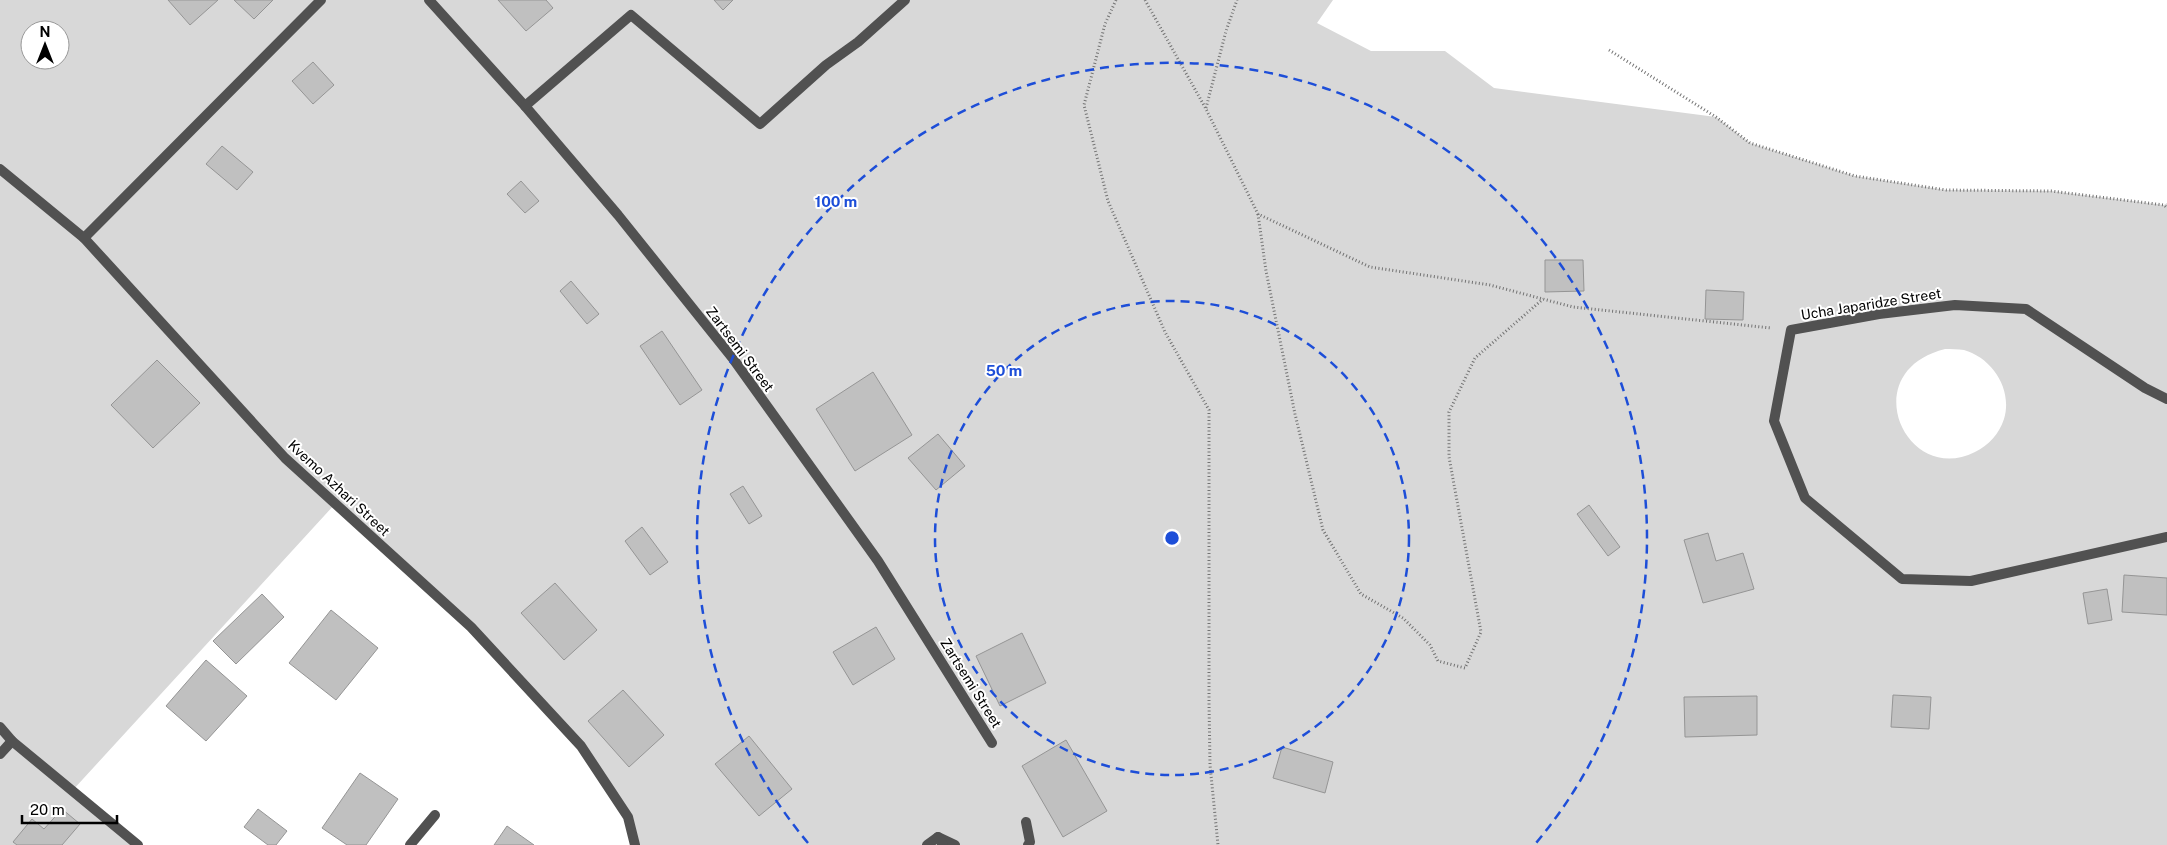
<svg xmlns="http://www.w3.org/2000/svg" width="2167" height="845" font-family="'Public Sans',sans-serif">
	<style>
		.green { fill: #d8d8d8; fill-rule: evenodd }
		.building { fill: #c0c0c0; stroke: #959595 }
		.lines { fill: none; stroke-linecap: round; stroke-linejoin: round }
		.path { stroke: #737373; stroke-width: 3; stroke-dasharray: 1 2.5; stroke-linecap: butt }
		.lane { stroke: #515151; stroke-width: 10 }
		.street { stroke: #515151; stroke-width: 10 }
		.ring { fill: none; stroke: #1d4ed8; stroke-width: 2.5; stroke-dasharray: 9 6 }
		.labels { text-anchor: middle; stroke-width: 4; stroke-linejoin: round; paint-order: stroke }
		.street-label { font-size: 14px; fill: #000; stroke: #fff }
		.centre { fill: #1d4ed8; stroke: #fff; stroke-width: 2.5 }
		.ring-label { font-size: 15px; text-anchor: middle; font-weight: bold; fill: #1d4ed8; stroke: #fff; stroke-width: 4; stroke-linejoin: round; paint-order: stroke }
	</style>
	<rect width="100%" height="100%" fill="#fff"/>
	<path class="green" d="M0,0H1333L1317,23L1371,51H1445L1494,88L1716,117L1750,143L1855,176L1946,190L2051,191L2164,205L2167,203V845H943L938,837L927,845H635L628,817L581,746L471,627L335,504L72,791L138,845H0ZM30,30H60V60H30ZM1945,349C1951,349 1958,349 1964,350C1992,358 2013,389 2004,419C1999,434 1989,445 1975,452C1906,487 1854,372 1945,349Z"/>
	<g class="building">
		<path d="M168,0H218L190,25Z"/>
		<path d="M234,0H273L254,19Z"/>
		<path d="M498,0H546L553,8L526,31Z"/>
		<path d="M714,0H733L723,10Z"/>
		<path d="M313,62L334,85L313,104L292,81Z"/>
		<path d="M222,146L253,172L237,190L206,164Z"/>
		<path d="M521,181L539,201L525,213L507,194Z"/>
		<path d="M1545,260H1583L1584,291L1545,292Z"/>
		<path d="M571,281L599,314L587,324L560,291Z"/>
		<path d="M1706,290L1744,292L1743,320L1705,319Z"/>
		<path d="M662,331L702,390L680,405L640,346Z"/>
		<path d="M157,360L200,403L153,448L111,405Z"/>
		<path d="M873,372L912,435L855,471L816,409Z"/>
		<path d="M938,434L965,466L936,490L908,458Z"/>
		<path d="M743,486L762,516L749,524L730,494Z"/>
		<path d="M1589,505L1620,547L1608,556L1577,514Z"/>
		<path d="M642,527L668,562L650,575L625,541Z"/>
		<path d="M1708,533L1716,561L1743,553L1754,589L1703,603L1684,540Z"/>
		<path d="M2124,575L2167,578V615L2122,612Z"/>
		<path d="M555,583L597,630L564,660L521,613Z"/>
		<path d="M2107,589L2112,620L2088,624L2083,593Z"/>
		<path d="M262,594L284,617L236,664L213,641Z"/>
		<path d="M331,610L378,648L336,700L289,663Z"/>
		<path d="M876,627L895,659L853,685L833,652Z"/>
		<path d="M1022,633L1046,683L1000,706L976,656Z"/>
		<path d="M206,660L247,696L206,741L166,706Z"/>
		<path d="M623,690L664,735L629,767L588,721Z"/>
		<path d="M1893,695L1931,697L1929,729L1891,727Z"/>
		<path d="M1757,696V735L1685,737L1684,697Z"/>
		<path d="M749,736L792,789L759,816L715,764Z"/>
		<path d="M1066,740L1107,811L1063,837L1022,766Z"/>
		<path d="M1282,747L1333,762L1325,793L1273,778Z"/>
		<path d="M360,773L398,799L366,845H347L322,828Z"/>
		<path d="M62,809L80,824L62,845H17L13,842L32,819L44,829Z"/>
		<path d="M258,809L287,831L276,845H268L244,827Z"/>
		<path d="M507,826L534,845H494Z"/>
	</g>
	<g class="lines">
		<g class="path">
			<path d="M1116,0L1105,24L1084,105L1108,201L1165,332L1209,410V703L1210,765L1218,845"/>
			<path d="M1145,0L1206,109L1258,214L1370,267L1490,285L1573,307L1771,328"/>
			<path d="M1609,50L1716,117L1750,143L1855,176L1946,190L2051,191L2164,205L2167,208"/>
			<path d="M1206,108L1226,31L1237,0"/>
			<path d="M1258,214L1266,271L1295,414L1323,530L1361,594L1403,618L1430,645L1438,661L1465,668L1481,632L1449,457V412L1475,358L1543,299"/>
		</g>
		<g class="lane">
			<path d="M0,754L12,741"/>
			<path d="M1026,822L1030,842L1028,845"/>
			<path d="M938,837L955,845"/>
			<path d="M410,845L435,815"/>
		</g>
		<g class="street">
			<path d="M429,0L525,106L618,215L734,360L878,561L992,743"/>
			<path d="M525,106L631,15L760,124L826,65L858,42L905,0"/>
			<path d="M0,169L84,238L285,458L471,627L581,746L628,817L635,845"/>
			<path d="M84,238L321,0"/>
			<path d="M2167,399L2145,388L2026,309L1955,305L1879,314L1791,330L1774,421L1805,498L1902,579L1971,581L2167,537"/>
			<path d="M0,727L12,741L138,845"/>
			<path d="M927,845L938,837L943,845"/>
		</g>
	</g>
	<g class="ring">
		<circle cx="1172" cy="538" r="237"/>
		<path d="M808 843A475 475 0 1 1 1536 843"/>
	</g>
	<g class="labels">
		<g class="street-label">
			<text transform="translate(1871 304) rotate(-9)" y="5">Ucha Japaridze Street</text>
			<text transform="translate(740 349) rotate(53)" y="5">Zartsemi Street</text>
			<text transform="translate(339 488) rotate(43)" y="5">Kvemo Azhari Street</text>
			<text transform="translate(971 683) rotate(58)" y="5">Zartsemi Street</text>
		</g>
	</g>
	<circle cx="1172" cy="538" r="8" class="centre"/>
	<g class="ring-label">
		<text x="836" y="207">100 m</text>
		<text x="1004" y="376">50 m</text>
	</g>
	<g transform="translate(45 45)"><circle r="24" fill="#ffffff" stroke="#999999"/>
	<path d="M0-4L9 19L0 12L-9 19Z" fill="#000000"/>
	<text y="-8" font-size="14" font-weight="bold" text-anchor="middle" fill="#000000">N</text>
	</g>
	<path d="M22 815v8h95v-8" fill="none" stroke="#000000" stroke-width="2.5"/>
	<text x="30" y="815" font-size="15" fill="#000000" stroke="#ffffff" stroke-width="4" paint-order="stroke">20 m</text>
</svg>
